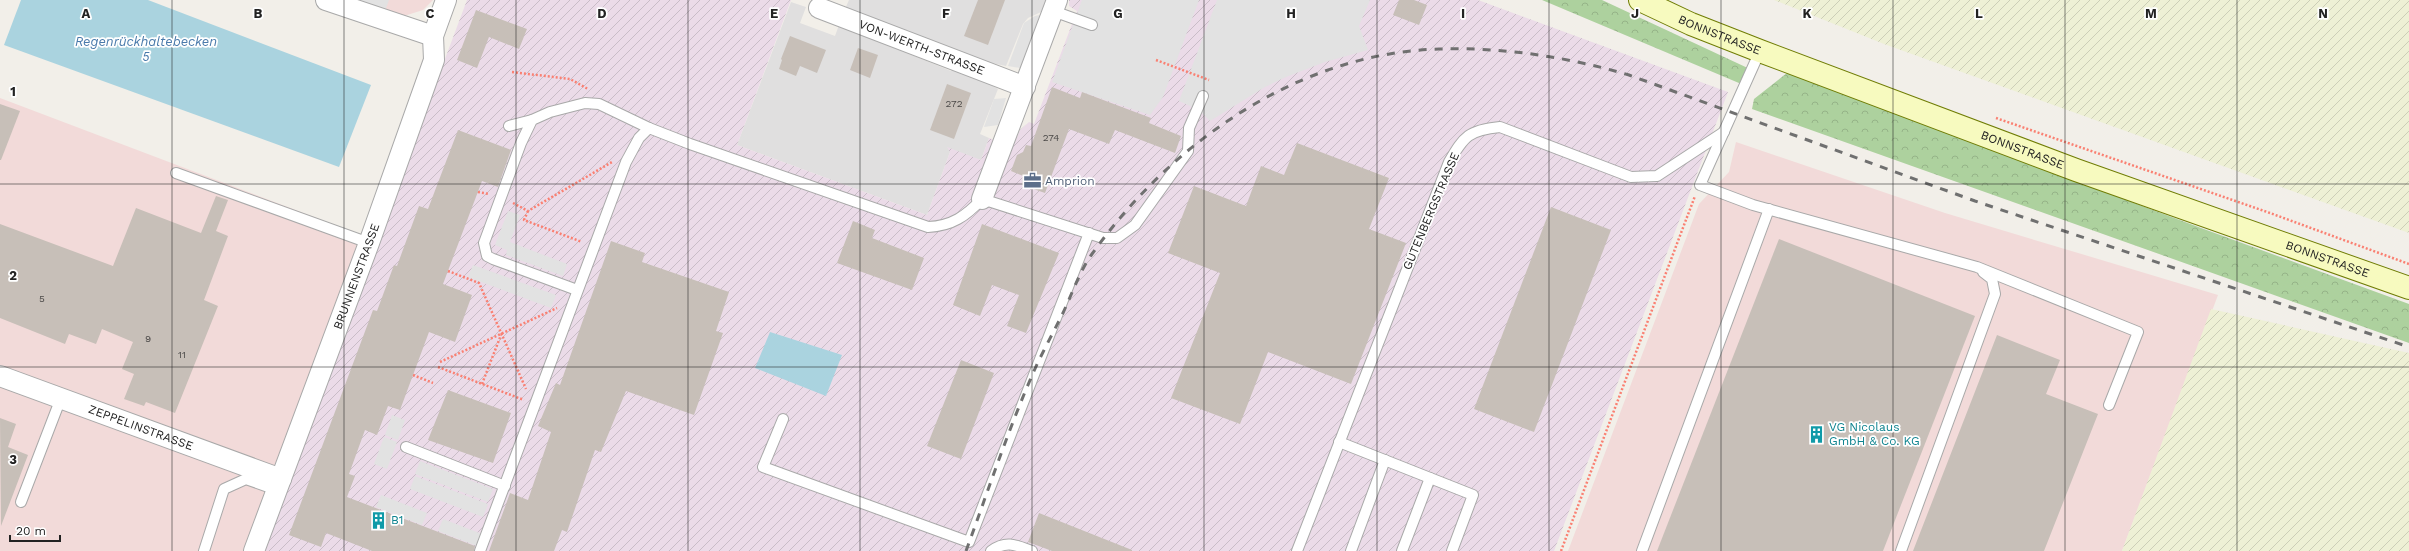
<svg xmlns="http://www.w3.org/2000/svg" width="2409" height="551" font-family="'Work Sans',sans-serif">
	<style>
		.residential { fill: #e0dfdf }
		.commercial { fill: #f2dad9 }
		.industrial { fill: url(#industrial-furrows) }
		.farmland { fill: url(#farmland-furrows) }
		.forest { fill: url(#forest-crowns) }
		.parking { fill: #e2e2e2 }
		.water { fill: #aad3df }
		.building { fill: #c7bfb8 }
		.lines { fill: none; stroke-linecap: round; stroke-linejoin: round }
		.service-casing { stroke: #a9a9a9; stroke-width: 12 }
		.minor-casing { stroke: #a9a9a9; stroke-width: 22 }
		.secondary-casing { stroke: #707d05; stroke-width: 24 }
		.path { stroke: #fa8072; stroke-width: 2.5; stroke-dasharray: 2 2; stroke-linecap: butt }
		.service { stroke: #fff; stroke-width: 10 }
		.minor { stroke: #fff; stroke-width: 20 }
		.secondary { stroke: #f7fabf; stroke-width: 22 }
		.rail { stroke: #707070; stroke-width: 3; stroke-dasharray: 8 8; stroke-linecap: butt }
		.grid { fill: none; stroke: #222; stroke-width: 1; stroke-opacity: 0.55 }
		.labels { text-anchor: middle; stroke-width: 3.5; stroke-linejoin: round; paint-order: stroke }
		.number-label { font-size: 10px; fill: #4b4948 }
		.street-label { font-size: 12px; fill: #222; stroke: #fff }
		.service-label { font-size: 12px; fill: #4e5e75; stroke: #fff; text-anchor: start }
		.culture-label { font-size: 12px; fill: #0d838f; stroke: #fff; text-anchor: start }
		.water-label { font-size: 13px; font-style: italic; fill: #4a7aab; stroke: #fff }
		.grid-label { font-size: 13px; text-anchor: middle; font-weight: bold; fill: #222; stroke: #fff; stroke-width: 3.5; stroke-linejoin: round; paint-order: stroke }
	</style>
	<defs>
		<pattern id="industrial-furrows" width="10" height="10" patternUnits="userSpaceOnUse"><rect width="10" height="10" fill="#ebdbe8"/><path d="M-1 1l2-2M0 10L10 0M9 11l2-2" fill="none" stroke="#c9bcc7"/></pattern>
		<pattern id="farmland-furrows" width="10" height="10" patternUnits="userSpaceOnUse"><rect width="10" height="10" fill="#eef0d5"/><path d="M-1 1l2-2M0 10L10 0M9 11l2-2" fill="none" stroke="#ccceb7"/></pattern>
		<pattern id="forest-crowns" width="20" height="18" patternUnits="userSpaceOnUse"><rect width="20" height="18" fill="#add19e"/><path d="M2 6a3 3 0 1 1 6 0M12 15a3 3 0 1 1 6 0" fill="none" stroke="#95b388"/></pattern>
	</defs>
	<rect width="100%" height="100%" fill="#f2efe9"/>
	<g class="residential">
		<path d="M849,0H1048L1041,12L1028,18L1023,24L1006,66L982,61L845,9Z"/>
		<path d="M791,2L806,7L800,23L835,36L839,25L951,71L953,68L977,77L998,89L980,134L989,138L981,160L950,152L927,215L737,145Z"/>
	</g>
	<g class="commercial">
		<path d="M354,0H433L423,10L404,16Z"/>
		<path d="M0,98L364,236L244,551H0Z"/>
		<path d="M1736,142L1945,213L2218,295L2122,551H1568L1699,204L1729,172Z"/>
	</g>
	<path class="industrial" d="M467,0H791L737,145L927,215L950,152L947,147L981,160L989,138L1013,147L1020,130L1029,122L1034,124L1077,11L1069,6V0H1478L1728,92L1554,551H261Z"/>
	<g class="farmland">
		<path d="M1774,0H2409V233L1884,44Z"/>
		<path d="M2211,309L2409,353V551H2122Z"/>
	</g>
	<g class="forest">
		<path d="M1542,0H1602L1752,70L1746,86Z"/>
		<path d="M1787,73L2201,228L2409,304V343L1752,109L1754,99Z"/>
	</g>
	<g class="parking">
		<path d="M354,0H389L385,11Z"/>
		<path d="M1082,0H1199L1163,97L1150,115L1052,82Z"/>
		<path d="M1217,0H1370L1359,26L1368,50L1325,62L1286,77L1265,87L1210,121L1199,110L1179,101Z"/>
		<path d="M1040,15L1020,68L1008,66L1024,23L1035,16Z"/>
		<path d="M1006,98L998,125L984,127L994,99Z"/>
		<path d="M508,211L520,215L510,242L567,264L563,276L506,255L507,250L495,245Z"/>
		<path d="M473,265L556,295L551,308L468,277Z"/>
		<path d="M392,415L405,420L398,440L385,435Z"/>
		<path d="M384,437L397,442L387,469L374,464Z"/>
		<path d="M420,461L493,489L488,502L415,474Z"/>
		<path d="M415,476L488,504L483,517L410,489Z"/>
		<path d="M381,495L427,513L422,525L376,507Z"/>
		<path d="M443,519L482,534L477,546L438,531Z"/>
	</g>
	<g class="water">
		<path d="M21,0H148L371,85L339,167L4,45Z"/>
		<path d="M770,332L842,355L826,396L755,368Z"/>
	</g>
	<g class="building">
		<path d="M978,0H1005L988,45L964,36Z"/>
		<path d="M1399,0H1414L1427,5L1419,25L1393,15Z"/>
		<path d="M476,10L527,29L519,49L489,37L477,68L457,60Z"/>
		<path d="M790,36L826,50L817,73L800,66L796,76L779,69L782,60L781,59Z"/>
		<path d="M858,48L878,55L870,78L850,70Z"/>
		<path d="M947,84L971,93L954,139L930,130Z"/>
		<path d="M1052,87L1080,98L1082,92L1151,118L1149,123L1181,136L1175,153L1115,130L1109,144L1069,129L1045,193L1022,185L1023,176L1011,171L1017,155L1023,152L1026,145L1031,146Z"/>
		<path d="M0,104L20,111L1,160H0Z"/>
		<path d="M458,130L511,150L498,187L482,181L443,284L472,295L455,342L429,332L400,410L388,406L377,435L365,430L349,474L355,476L347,497L475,546L474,551H372L326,533L321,547L289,535L373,310L377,311L394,265L397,266L419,206L428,209Z"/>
		<path d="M1297,143L1389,178L1369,229L1406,243L1351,384L1268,352L1240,424L1171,398L1220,273L1168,253L1194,186L1246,206L1261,166L1284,175Z"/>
		<path d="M216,196L228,200L216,231L228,236L204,300L218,306L175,413L146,402L144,406L124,399L134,374L122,369L133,342L102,329L96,344L69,334L65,344L0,318V224L113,266L136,208L201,233Z"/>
		<path d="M1551,207L1611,230L1534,432L1474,409Z"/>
		<path d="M853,221L875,230L872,238L924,258L912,290L837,263Z"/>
		<path d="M982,224L1059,253L1026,333L1007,326L1019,295L992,285L980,316L953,305Z"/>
		<path d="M1779,239L1975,316L1883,551H1657Z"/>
		<path d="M611,241L645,253L642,262L729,292L716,331L723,333L694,415L626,391L601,452L595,450L567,532L562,530L554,551H489L510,493L528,500L551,432L538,426L556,383L560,385Z"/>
		<path d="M1997,335L2060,360L2046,394L2098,414L2044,551H1913Z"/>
		<path d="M961,360L994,373L961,459L927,446Z"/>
		<path d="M448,390L511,413L493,463L428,440Z"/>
		<path d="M0,418L16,424L8,447L28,455L1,526Z"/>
		<path d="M1039,513L1132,550V551H1052L1028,542Z"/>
	</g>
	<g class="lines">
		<defs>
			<g id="service">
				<path d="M1053,11L1092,25"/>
				<path d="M1760,51L1700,185L1753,205L1977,267L2138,332L2109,405"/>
				<path d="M509,126L532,120"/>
				<path d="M176,173L369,243"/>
				<path d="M577,290L493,259L487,256L484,243L521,143L532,120L550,112L585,103L599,104L649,128L690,144L928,227C952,226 966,216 982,199L1103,238H1117L1135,225L1188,151L1189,128L1203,96"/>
				<path d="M783,419L763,467L969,542L1089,233"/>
				<path d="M1339,442L1473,495L1452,551"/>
				<path d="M406,447L505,486"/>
				<path d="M21,502L61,398"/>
				<path d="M204,551L224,489L246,479L277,490"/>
				<path d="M480,551L626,162L639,138L649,128"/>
				<path d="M991,551C1006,540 1016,545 1032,551"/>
				<path d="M1297,551L1449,162C1464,136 1469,130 1500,127L1631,177L1657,176L1724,132"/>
				<path d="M1351,551L1385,460"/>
				<path d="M1402,551L1430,478"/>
				<path d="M1642,551L1769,209"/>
				<path d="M1901,551L1995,294L1992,279L1983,272"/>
			</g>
			<g id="minor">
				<path d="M326,0L433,36"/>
				<path id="s1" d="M819,8L1025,87"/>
				<path d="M982,199L1057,0"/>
				<path id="s2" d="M0,376L281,479"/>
				<path id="s3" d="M254,551L369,243L434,60L433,36L446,0"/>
			</g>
			<g id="secondary">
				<path id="s4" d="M1640,0L1691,24L1760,51L2076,170L2409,288"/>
			</g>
		</defs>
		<use href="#service" class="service-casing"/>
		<use href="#minor" class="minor-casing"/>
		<use href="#secondary" class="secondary-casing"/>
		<g class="path">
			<path d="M1156,60L1209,80"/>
			<path d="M512,72L570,79L588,89"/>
			<path d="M1996,118L2270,213L2409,264"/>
			<path d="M478,192L489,194"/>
			<path d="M513,203L528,211L612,162"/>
			<path d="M528,211L524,220L582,242"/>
			<path d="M448,271L479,283L526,389"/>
			<path d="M440,362L557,308"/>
			<path d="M438,367L524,400"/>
			<path d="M413,375L433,383"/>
			<path d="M482,384L501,335"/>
			<path d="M1561,551L1695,196"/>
		</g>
		<use href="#service" class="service"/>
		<use href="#minor" class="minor"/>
		<use href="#secondary" class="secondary"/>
		<path class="rail" d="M966,551C988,491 1008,430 1034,371C1042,353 1052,335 1061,317C1071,297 1079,272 1092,254C1172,142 1299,53 1439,49C1503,47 1568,57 1629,75L1975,201L2409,347"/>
	</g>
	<path class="grid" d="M172,0V551M344,0V551M516,0V551M688,0V551M860,0V551M1032,0V551M1204,0V551M1377,0V551M1549,0V551M1721,0V551M1893,0V551M2065,0V551M2237,0V551M0,184H2409M0,367H2409"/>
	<defs>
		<symbol id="office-bare" viewBox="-9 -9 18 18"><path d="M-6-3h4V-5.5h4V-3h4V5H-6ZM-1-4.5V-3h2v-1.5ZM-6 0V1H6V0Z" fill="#5c6f8a" stroke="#fff" stroke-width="2.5" paint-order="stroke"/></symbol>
		<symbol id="building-bare" viewBox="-9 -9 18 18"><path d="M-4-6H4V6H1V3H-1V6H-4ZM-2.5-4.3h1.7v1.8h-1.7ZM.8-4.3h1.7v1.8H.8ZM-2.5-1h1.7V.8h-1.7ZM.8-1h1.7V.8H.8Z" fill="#0f9aa8" stroke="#fff" stroke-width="2.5" paint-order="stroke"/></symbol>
	</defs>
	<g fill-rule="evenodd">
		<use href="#office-bare" x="1020" y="168" width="25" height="25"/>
		<use href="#building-bare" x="1804" y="422" width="25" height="25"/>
		<use href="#building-bare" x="366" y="508" width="25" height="25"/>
	</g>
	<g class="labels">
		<g class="number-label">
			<text x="954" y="107">272</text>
			<text x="1051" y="141">274</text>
			<text x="42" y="302">5</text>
			<text x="148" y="342">9</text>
			<text x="182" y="358">11</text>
		</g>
		<g class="street-label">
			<text dy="4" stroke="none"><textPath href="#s4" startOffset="87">BONNSTRASSE</textPath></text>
			<text dy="4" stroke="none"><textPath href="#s1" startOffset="110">VON-WERTH-STRASSE</textPath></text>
			<text dy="4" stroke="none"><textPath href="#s4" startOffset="411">BONNSTRASSE</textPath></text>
			<text transform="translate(1431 211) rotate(-67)" y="4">GUTENBERGSTRASSE</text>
			<text dy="4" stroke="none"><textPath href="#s4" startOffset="735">BONNSTRASSE</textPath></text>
			<text dy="4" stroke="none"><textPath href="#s3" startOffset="293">BRUNNENSTRASSE</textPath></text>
			<text dy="4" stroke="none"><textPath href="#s2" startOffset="150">ZEPPELINSTRASSE</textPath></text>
		</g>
		<g class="service-label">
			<text x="1045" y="185">Amprion</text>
		</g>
		<g class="culture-label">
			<text x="1829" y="431">VG Nicolaus<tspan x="1829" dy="14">GmbH &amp; Co. KG</tspan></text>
			<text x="391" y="524">B1</text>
		</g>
		<g class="water-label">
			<text x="146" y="46">Regenrückhaltebecken<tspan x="146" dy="15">5</tspan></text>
		</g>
	</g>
	<g class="grid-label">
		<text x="86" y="18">A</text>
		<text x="258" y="18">B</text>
		<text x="430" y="18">C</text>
		<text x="602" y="18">D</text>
		<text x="774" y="18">E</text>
		<text x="946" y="18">F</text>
		<text x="1118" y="18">G</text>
		<text x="1291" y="18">H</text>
		<text x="1463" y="18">I</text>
		<text x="1635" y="18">J</text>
		<text x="1807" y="18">K</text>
		<text x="1979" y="18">L</text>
		<text x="2151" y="18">M</text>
		<text x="2323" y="18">N</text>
		<text x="13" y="96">1</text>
		<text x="13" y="280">2</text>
		<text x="13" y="464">3</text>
	</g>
	<path d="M10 535v6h50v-6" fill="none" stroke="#222222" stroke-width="2"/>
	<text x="16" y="535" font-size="12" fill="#222222" stroke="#ffffff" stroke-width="3" paint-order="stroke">20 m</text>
</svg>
